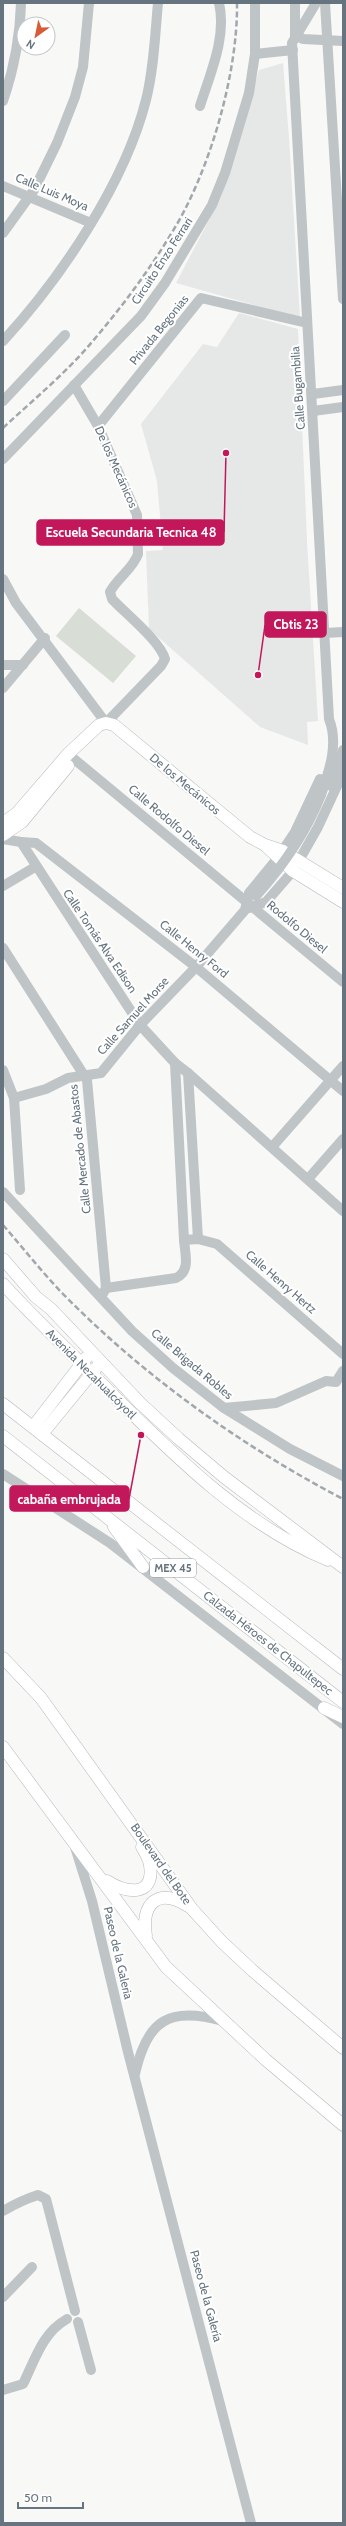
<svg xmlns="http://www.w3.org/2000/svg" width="346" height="2526" font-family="Cabin,sans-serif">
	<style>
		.built { fill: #e6e7e7 }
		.grass { fill: #d8ddd5 }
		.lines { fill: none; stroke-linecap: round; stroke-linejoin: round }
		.major-casing { stroke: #b3b8bc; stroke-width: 13 }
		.minor { stroke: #bfc4c7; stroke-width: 10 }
		.major { stroke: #fff; stroke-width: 12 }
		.rail { stroke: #a1a8ad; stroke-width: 2.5; stroke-dasharray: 6 3; stroke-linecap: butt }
		.minor-bridge { stroke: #bfc4c7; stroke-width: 10 }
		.labels { text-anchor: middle; stroke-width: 4; stroke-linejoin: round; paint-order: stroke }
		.shield { fill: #fff; stroke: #939ea5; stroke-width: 1 }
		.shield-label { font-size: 11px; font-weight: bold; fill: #65747f }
		.street-label { font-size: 12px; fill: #65747f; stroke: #fff }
		.leader { fill: none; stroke: #c2185b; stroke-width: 1.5 }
		.callout-dot { fill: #c2185b; stroke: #fff; stroke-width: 1.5 }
		.callout { fill: #c2185b; stroke: #c2185b; stroke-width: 1.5 }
		.callout-label { font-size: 13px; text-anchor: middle; font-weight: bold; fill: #fff }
	</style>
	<rect width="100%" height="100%" fill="#f8f8f6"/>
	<g class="built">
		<path d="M283,63L289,138L300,318L176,283L221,197L259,70Z"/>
		<path d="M239,313L298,329L307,542L318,721L307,722L308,745L260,727L149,629L146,551L163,550L157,481L141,424L203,344L217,347Z"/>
	</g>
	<path class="grass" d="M79,608L136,656L113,683L56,636Z"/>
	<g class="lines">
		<defs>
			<g id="major">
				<path d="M3,823L17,813L68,754L99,725L106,723L114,725L250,837L265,845L283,851L343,888"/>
				<path d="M3,835L22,822L68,766"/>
				<path d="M266,846L293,871L343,902"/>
				<path d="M3,1259L36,1297L51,1309L140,1403L179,1439L224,1477L343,1567"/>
				<path d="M3,1284C33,1317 66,1348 97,1379C165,1446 238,1523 328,1560"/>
				<path d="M3,1404L343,1669"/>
				<path d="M33,1427L86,1358"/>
				<path d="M42,1434L96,1368"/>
				<path d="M3,1436L343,1702"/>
				<path d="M114,1527L143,1567"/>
				<path d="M3,1658L41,1698L192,1909L222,1942L253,1971L343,2048"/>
				<path d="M324,1708L343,1717"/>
				<path d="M3,1747L166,1967L266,2060L343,2125"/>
				<path d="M107,1881C126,1893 155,1898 150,1865C149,1859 145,1852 142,1847"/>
				<path d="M146,1936C141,1903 158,1887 188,1906"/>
			</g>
		</defs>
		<use href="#major" class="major-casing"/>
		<g class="minor">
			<path d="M316,3L292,43L329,719C339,744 329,771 321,795"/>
			<path d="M325,3L343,299"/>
			<path d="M295,35L303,39L343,41"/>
			<path d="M295,35V3"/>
			<path d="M255,54L293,50"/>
			<path d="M3,101C14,69 20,37 21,3"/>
			<path d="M200,106C210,74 227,37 219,3"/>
			<path d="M3,186L91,223"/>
			<path d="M3,233L34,190L57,143L75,97L83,67L89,3"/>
			<path d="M3,341C61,278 125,183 146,100C154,68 155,35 158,3"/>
			<path d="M313,394L343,390"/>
			<path d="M3,401L65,335"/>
			<path d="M313,411L343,407"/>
			<path d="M98,426L201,298L307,323"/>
			<path d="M3,459L141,316L165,283L212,205L225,173L249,93L255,54V3"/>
			<path d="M3,579L16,603L106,723L161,666L165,659C160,641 126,614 112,599L110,592C117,578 133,569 138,554L137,515L98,426L74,385"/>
			<path d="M325,633L343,632"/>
			<path d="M3,665H23"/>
			<path d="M3,688L45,638"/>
			<path d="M68,754L343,982"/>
			<path d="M331,786L343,750"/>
			<path d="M3,839L21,842L140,1025L175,1063L188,1073L198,1239"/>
			<path d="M21,842L36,843L196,967L343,1091"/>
			<path d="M3,886L35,867"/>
			<path d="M249,908L266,902L293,871L318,827L343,773"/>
			<path d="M3,948L87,1080L106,1288L101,1297"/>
			<path d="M175,1063L184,1240"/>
			<path d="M3,1070L14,1098L20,1190"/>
			<path d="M188,1073L343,1211"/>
			<path d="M14,1098L46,1089L68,1078L101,1073L140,1025L196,967L245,910L249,893L277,859L295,832L320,779"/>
			<path d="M273,1146L343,1066"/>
			<path d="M308,1179L343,1139"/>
			<path d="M3,1192L132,1331L173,1368L224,1408L290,1449L343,1476"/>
			<path d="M106,1288L176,1278C191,1271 185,1254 184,1240L198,1239L217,1244L343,1354"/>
			<path d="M224,1408L276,1403L326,1381L336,1382L343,1371"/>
			<path d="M3,1474L110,1543L343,1724"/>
			<path d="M75,1847L92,1901L128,2052L251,2523"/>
			<path d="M135,2074C147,2020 169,2006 223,2021"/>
			<path d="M3,2211C15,2204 25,2199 38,2195L46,2199L75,2311"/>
			<path d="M3,2297L32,2267"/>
			<path d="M78,2322L91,2370"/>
			<path d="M3,2390L23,2384C35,2360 42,2333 67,2319"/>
		</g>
		<use href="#major" class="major"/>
		<g class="rail">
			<path d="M3,428C33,400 66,373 92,342C121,308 148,272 171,234C209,174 238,74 237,3"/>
			<path d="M3,1225C23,1248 42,1272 63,1294C145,1377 240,1445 343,1499"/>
		</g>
		<path class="minor-bridge" d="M256,896C283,866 306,833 321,795"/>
	</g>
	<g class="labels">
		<rect class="shield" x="150" y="1559" width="46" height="18" rx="3"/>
		<g class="shield-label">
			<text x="173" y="1572">MEX 45</text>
		</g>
		<g class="street-label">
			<text transform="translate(52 192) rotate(23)" y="4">Calle Luis Moya</text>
			<text transform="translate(162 261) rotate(-57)" y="4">Circuito Enzo Ferrari</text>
			<text transform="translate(159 330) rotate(-51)" y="4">Privada Begonias</text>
			<text transform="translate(298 388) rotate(-94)" y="4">Calle Bugambilia</text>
			<text transform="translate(116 467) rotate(66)" y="4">De los Mecánicos</text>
			<text transform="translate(185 784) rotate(40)" y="4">De los Mecánicos</text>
			<text transform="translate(169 820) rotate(40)" y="4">Calle Rodolfo Diesel</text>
			<text transform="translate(297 927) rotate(40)" y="4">Rodolfo Diesel</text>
			<text transform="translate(100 941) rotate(56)" y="4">Calle Tomás Alva Edison</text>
			<text transform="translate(194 949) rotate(39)" y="4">Calle Henry Ford</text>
			<text transform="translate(133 1016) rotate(-48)" y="4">Calle Samuel Morse</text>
			<text transform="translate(80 1149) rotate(-96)" y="4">Calle Mercado de Abastos</text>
			<text transform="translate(281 1282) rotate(41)" y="4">Calle Henry Hertz</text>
			<text transform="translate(192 1364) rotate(40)" y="4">Calle Brigada Robles</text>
			<text transform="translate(91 1374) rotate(45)" y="4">Avenida Nezahualcóyotl</text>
			<text transform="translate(268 1643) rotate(38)" y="4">Calzada Héroes de Chapultepec</text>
			<text transform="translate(161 1864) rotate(55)" y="4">Boulevard del Bote</text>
			<text transform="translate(118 1953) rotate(77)" y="4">Paseo de la Galeria</text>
			<text transform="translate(206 2296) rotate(75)" y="4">Paseo de la Galería</text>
		</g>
	</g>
	<path class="leader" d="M226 453L224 532M258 675L265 625M141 1435L129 1499"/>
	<g class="callout-dot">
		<circle cx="226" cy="453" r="4"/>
		<circle cx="258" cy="675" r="4"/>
		<circle cx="141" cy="1435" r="4"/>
	</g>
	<g class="callout">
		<rect x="37" y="520" width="187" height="25" rx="4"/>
		<rect x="265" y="612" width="61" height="25" rx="4"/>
		<rect x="10" y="1486" width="119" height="25" rx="4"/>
	</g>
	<g class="callout-label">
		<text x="131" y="537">Escuela Secundaria Tecnica 48</text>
		<text x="296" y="629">Cbtis 23</text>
		<text x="69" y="1504">cabaña embrujada</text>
	</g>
	<rect width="346" height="2526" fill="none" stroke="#65747f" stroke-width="8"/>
	<g transform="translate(36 36) rotate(213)"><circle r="19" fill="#ffffff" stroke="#c1c7cc"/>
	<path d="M0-3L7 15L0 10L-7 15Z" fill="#d85a36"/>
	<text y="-6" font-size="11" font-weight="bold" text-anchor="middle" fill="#65747f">N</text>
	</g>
	<path d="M18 2502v6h65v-6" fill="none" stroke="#65747f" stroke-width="2"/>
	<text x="24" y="2502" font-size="12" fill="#65747f" stroke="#ffffff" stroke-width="3" paint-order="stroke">50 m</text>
</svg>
